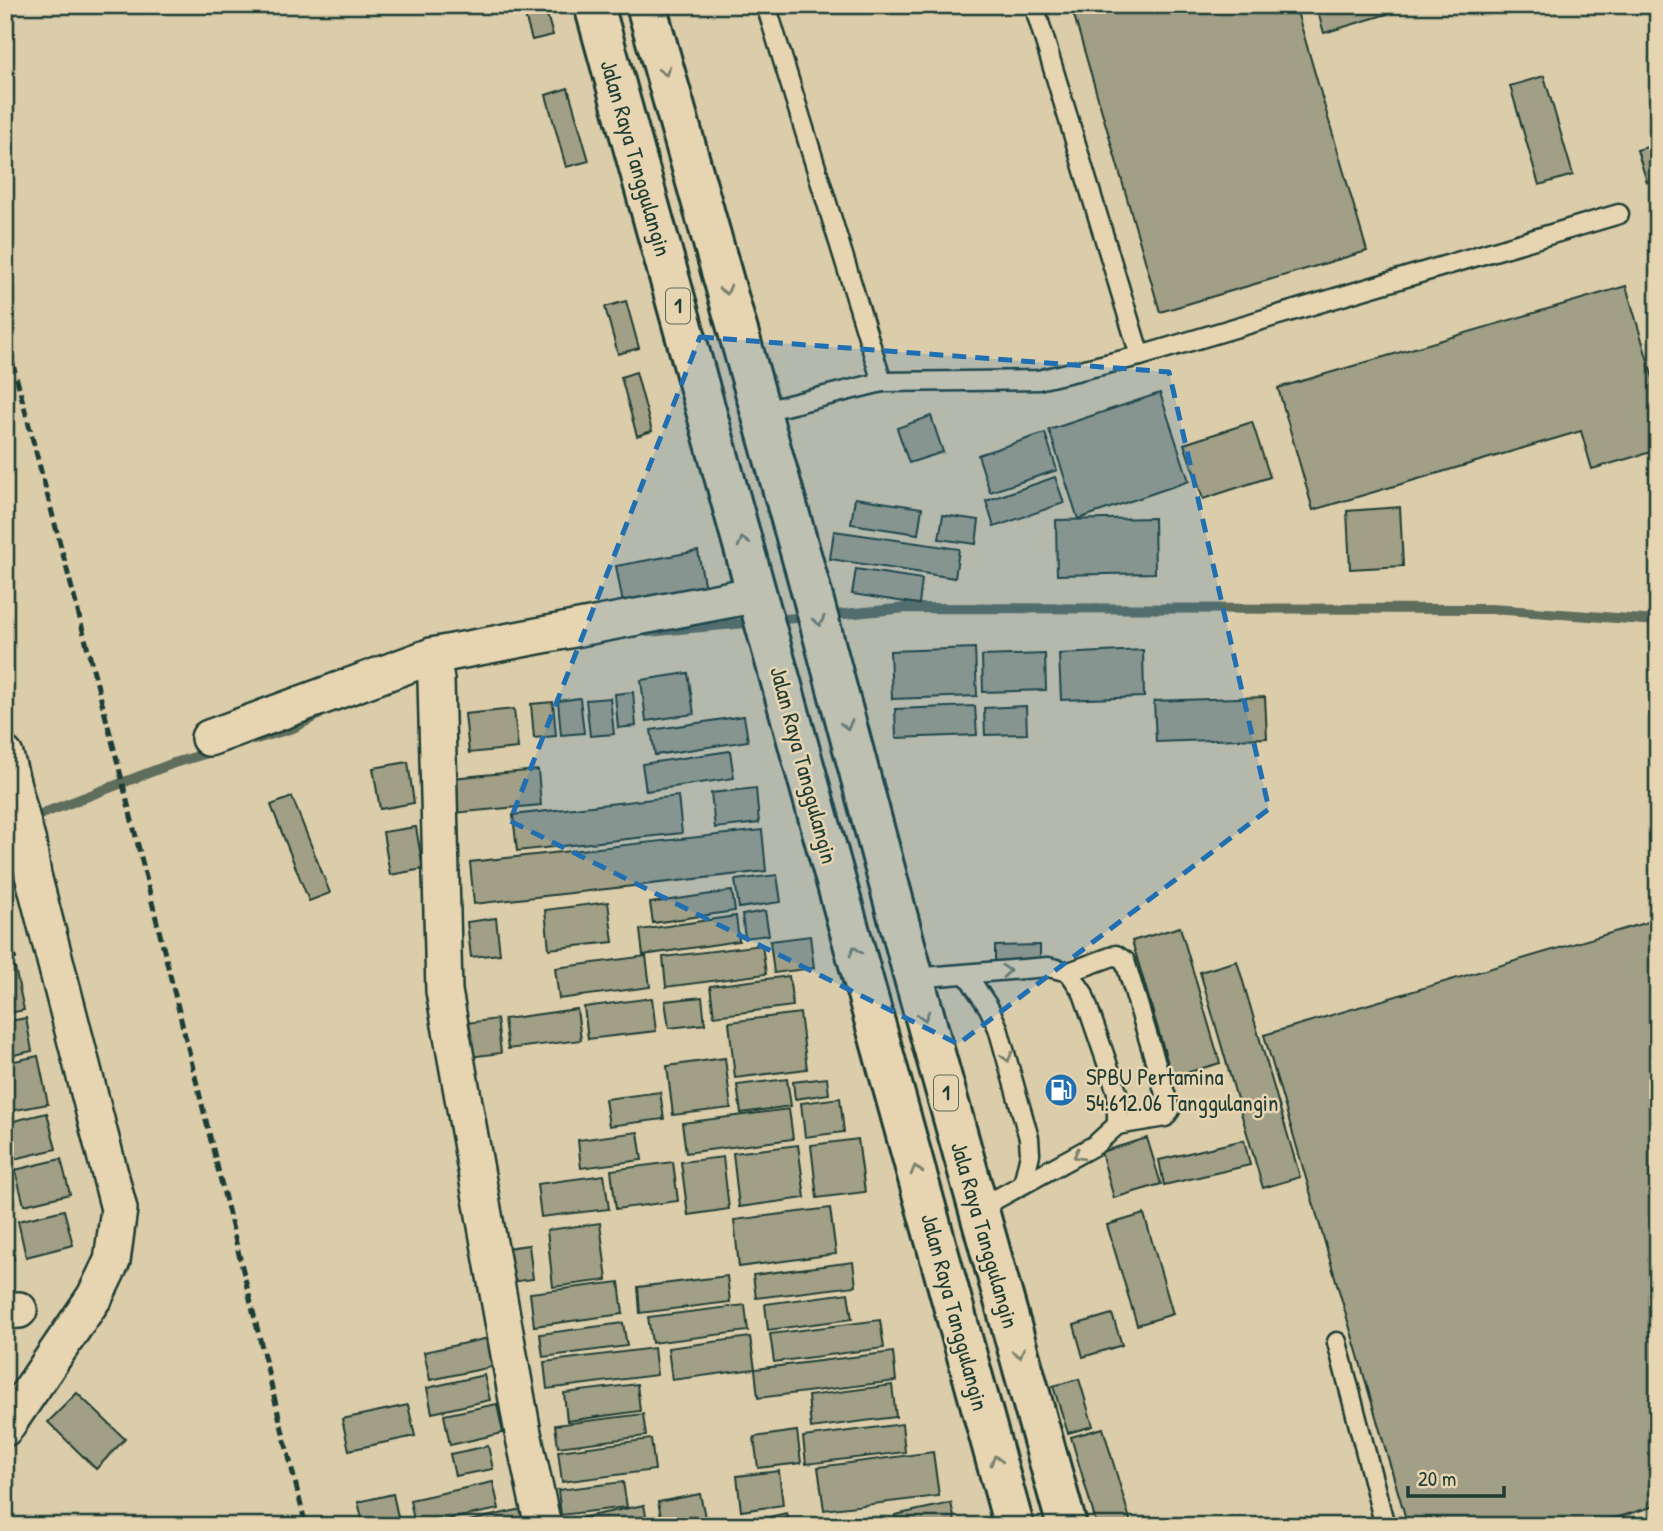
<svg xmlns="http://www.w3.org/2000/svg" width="1663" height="1531" font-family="'Patrick Hand',sans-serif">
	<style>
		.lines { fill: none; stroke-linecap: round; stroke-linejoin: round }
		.stream { stroke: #5f6d5c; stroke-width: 10 }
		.building { fill: #a19f86; stroke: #1f3d34; stroke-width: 2 }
		.lane-casing { stroke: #1f3d34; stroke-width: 23 }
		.street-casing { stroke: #1f3d34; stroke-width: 40 }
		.highway-casing { stroke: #1f3d34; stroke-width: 44 }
		.lane { stroke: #e7d5b2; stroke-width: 18 }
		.street { stroke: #e7d5b2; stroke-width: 35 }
		.highway { stroke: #e7d5b2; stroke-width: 38 }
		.rail { stroke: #1f3d34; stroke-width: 5; stroke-dasharray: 10 5; stroke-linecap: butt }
		.oneway { stroke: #79816d }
		.marked { fill: #1f6fb2; fill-opacity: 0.2; stroke: #1f6fb2; stroke-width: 5; stroke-dasharray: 14 9; stroke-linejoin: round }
		.labels { text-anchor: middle; stroke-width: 5; stroke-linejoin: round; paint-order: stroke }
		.shield { fill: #e7d5b2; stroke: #5b6b5a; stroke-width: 2 }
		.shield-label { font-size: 21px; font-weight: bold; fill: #1f3d34 }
		.street-label { font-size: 23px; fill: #1f3d34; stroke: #e7d5b2 }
		.poi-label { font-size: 23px; fill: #1f3d34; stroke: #e7d5b2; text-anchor: start }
	</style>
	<rect width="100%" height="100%" fill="#dbccaa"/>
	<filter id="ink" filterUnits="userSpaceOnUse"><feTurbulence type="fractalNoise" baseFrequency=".0143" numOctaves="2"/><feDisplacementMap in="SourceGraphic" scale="14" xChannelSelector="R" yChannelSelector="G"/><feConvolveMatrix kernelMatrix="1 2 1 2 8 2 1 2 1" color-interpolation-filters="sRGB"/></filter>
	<g filter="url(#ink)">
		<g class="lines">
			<g class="stream">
				<path d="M824,616L906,608L1491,609L1658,621"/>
				<path d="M772,620L809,617"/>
				<path d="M647,632L757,622"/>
				<path d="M253,740L293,728L320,714"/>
				<path d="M5,828L174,763L215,751"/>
			</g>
		</g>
		<g class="building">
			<path d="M522,5H544L553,35L532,40Z"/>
			<path d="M1071,5H1295L1367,251L1160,312Z"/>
			<path d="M1316,5H1417L1324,33Z"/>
			<path d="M1544,76L1573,175L1539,185L1510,86Z"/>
			<path d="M568,88L589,161L566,167L546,95Z"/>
			<path d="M1658,144V179L1647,182L1637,150Z"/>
			<path d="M1626,286L1658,395V450L1592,469L1581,431L1313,510L1278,388Z"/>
			<path d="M626,301L639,348L618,354L605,307Z"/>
			<path d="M636,372L652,431L637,436L621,377Z"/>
			<path d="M1160,393L1189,481L1078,519L1049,430Z"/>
			<path d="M931,416L943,452L909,463L897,428Z"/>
			<path d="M1252,422L1270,477L1203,499L1184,444Z"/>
			<path d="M1045,433L1057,470L990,492L978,455Z"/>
			<path d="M1055,477L1064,503L994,527L986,501Z"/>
			<path d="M855,498L922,508L918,534L851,524Z"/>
			<path d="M1400,507L1403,566L1350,569L1347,511Z"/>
			<path d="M943,515L979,520L976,544L939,539Z"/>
			<path d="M1154,518L1155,573L1057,575L1056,520Z"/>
			<path d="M834,531L959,549L955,578L830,559Z"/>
			<path d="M698,551L706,594L624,609L616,566Z"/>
			<path d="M856,569L922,579L919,604L852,594Z"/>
			<path d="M975,648L977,696L892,699L890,651Z"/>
			<path d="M1143,650L1144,697L1061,700L1059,654Z"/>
			<path d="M1045,654L1046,690L983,692L982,656Z"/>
			<path d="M688,673L694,714L646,721L641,680Z"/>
			<path d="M633,692L636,726L618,728L615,694Z"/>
			<path d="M1265,697L1267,738L1156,742L1154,701Z"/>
			<path d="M580,698L584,733L561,735L558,701Z"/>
			<path d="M610,698L614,734L590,736L586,700Z"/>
			<path d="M553,702L556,736L534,738L531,704Z"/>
			<path d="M975,706L977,735L896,738L895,709Z"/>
			<path d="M1026,706L1027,734L985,735L984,708Z"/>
			<path d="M514,709L518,748L469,753L465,714Z"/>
			<path d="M744,716L748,741L655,755L651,730Z"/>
			<path d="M730,751L734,778L646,791L642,764Z"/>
			<path d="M408,762L414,803L380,809L373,768Z"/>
			<path d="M538,770L541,805L454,813L452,778Z"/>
			<path d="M756,788L759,823L715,828L711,793Z"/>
			<path d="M678,796L682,833L517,851L513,815Z"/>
			<path d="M292,797L330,893L309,901L271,805Z"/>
			<path d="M416,827L423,869L390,875L383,832Z"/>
			<path d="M762,830L766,871L474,904L470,862Z"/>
			<path d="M777,875L781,902L739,908L735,880Z"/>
			<path d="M732,891L735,911L653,923L650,903Z"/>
			<path d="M608,902L613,942L549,949L545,910Z"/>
			<path d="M765,911L769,935L745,938L742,915Z"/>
			<path d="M736,916L739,941L643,955L640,930Z"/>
			<path d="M496,918L500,954L471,957L467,922Z"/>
			<path d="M1658,919V1505L1589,1526H1408L1264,1035Z"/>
			<path d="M8,924L16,959L5,961V925Z"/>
			<path d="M1180,927L1220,1063L1172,1077L1132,941Z"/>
			<path d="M810,936L814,968L774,973L770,941Z"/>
			<path d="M762,945L766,974L666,987L663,957Z"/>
			<path d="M1040,945V964H995V946Z"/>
			<path d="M646,956L650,987L559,999L555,968Z"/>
			<path d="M1237,961L1300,1177L1263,1188L1200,972Z"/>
			<path d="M15,968L24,1010L5,1014V970Z"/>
			<path d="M789,976L793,1006L714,1016L710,986Z"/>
			<path d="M702,997L705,1024L669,1028L665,1001Z"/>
			<path d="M652,998L656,1031L588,1039L584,1007Z"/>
			<path d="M577,1009L581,1040L508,1049L504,1019Z"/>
			<path d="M800,1013L807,1069L735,1078L729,1022Z"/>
			<path d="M26,1018L32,1051L5,1057V1022Z"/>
			<path d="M497,1019L501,1053L470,1057L466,1023Z"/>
			<path d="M38,1056L48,1104L5,1112V1063Z"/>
			<path d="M725,1058L731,1108L673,1115L667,1066Z"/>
			<path d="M827,1078L829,1094L795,1099L793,1082Z"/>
			<path d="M787,1079L791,1106L741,1113L737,1085Z"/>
			<path d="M660,1092L664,1119L609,1126L605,1099Z"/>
			<path d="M840,1098L844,1132L805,1137L801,1103Z"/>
			<path d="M789,1109L793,1139L686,1153L682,1123Z"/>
			<path d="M47,1113L56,1149L10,1160L5,1123Z"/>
			<path d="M638,1132L642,1160L581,1168L578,1140Z"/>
			<path d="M1147,1138L1161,1184L1114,1198L1101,1152Z"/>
			<path d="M858,1139L865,1192L817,1198L811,1145Z"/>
			<path d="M1244,1140L1250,1165L1164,1185L1159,1160Z"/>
			<path d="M798,1145L805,1198L739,1207L733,1153Z"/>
			<path d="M723,1157L729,1209L688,1215L681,1162Z"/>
			<path d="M61,1159L70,1194L24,1205L15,1170Z"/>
			<path d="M673,1162L678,1201L616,1209L611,1170Z"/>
			<path d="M604,1175L609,1209L541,1217L537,1184Z"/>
			<path d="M830,1208L836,1254L739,1267L734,1220Z"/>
			<path d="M64,1210L73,1245L26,1257L18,1221Z"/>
			<path d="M1144,1214L1173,1314L1137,1325L1107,1225Z"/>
			<path d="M5,1223L14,1259L5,1261Z"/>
			<path d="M600,1223L607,1280L553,1287L547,1230Z"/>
			<path d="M529,1245L533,1279L503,1283L499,1249Z"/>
			<path d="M853,1262L856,1286L756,1298L753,1275Z"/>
			<path d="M727,1276L730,1302L640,1313L638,1287Z"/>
			<path d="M619,1282L623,1314L534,1326L530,1293Z"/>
			<path d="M848,1293L852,1319L768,1330L765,1304Z"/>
			<path d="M745,1305L748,1331L652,1343L648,1317Z"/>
			<path d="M1112,1314L1122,1345L1083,1357L1074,1325Z"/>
			<path d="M880,1320L884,1348L774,1362L770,1334Z"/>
			<path d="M623,1323L627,1346L543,1357L540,1334Z"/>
			<path d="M750,1337L755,1369L672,1380L668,1348Z"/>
			<path d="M489,1338L496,1366L430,1380L424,1352Z"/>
			<path d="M654,1348L657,1375L547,1389L544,1362Z"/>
			<path d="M893,1352L896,1381L758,1398L755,1369Z"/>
			<path d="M484,1375L490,1400L432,1413L427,1388Z"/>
			<path d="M1079,1379L1093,1426L1068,1433L1053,1386Z"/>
			<path d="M637,1384L640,1411L567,1421L564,1393Z"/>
			<path d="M892,1385L896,1417L811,1428L808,1396Z"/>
			<path d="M77,1393L125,1439L96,1469L48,1422Z"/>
			<path d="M497,1404L503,1433L450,1445L444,1415Z"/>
			<path d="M408,1405L415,1436L349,1450L342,1419Z"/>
			<path d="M643,1414L646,1436L558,1447L555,1425Z"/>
			<path d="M902,1424L905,1452L806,1464L803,1437Z"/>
			<path d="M1103,1428L1131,1523L1122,1526H1097L1071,1437Z"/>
			<path d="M797,1431L801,1463L758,1468L754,1437Z"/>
			<path d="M651,1439L655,1470L562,1482L558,1451Z"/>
			<path d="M488,1446L493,1469L455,1476L450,1454Z"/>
			<path d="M933,1452L939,1496L824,1510L818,1467Z"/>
			<path d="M779,1471L783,1505L741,1511L737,1476Z"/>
			<path d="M493,1482L499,1509L415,1526L410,1500Z"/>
			<path d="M623,1482L627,1507L561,1515L558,1490Z"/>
			<path d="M393,1494L400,1526H364L358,1502Z"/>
			<path d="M700,1494L707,1526H663L658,1502Z"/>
			<path d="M951,1503L956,1526H897L895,1515Z"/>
			<path d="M644,1505L648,1526H566L565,1521Z"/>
			<path d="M526,1508L530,1526H470L469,1521Z"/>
			<path d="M787,1513L790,1526H756L755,1520Z"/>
		</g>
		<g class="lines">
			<defs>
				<g id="lane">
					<path d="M766,5L882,382"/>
					<path d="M1034,5L1140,356"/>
					<path d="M760,412L882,382L1038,380L1140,356L1619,214"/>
					<path d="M1069,972L1116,955L1125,961L1170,1110L1165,1117L1117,1125"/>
					<path d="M967,975L989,1008L998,1028L1029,1138L1030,1154L1023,1184"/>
					<path d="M914,978L1048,967L1069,972L1083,993L1117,1092V1125L1095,1145L978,1209"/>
					<path d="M1337,1342L1385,1526"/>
				</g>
				<g id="street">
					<path d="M432,656L436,680L444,991L523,1433L543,1526"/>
					<path d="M209,738L432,656L758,594"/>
					<path d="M5,755L28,843L33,875L119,1209L112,1261L95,1296L5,1428"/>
					<path d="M5,1311L19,1310"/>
				</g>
				<g id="highway">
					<path d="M594,5L1014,1526"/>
					<path d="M646,5L809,583L914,978L1067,1526"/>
				</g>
			</defs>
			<use href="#lane" class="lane-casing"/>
			<use href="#street" class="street-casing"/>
			<use href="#highway" class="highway-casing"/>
			<use href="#lane" class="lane"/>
			<use href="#street" class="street"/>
			<use href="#highway" class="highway"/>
			<path class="rail" d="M5,334L117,760L306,1526"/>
		</g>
		<defs><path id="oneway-chevron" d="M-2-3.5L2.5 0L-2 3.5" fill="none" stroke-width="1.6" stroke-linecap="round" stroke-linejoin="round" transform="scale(1.75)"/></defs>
		<g class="oneway">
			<use href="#oneway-chevron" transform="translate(665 71) rotate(74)"/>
			<use href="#oneway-chevron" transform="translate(726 290) rotate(74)"/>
			<use href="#oneway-chevron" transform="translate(743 542) rotate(-106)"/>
			<use href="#oneway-chevron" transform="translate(819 621) rotate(76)"/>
			<use href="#oneway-chevron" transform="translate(847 725) rotate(75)"/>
			<use href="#oneway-chevron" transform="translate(855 951) rotate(-105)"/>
			<use href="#oneway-chevron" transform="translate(1006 971) rotate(-5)"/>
			<use href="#oneway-chevron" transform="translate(924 1016) rotate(74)"/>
			<use href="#oneway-chevron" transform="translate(1007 1057) rotate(74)"/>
			<use href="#oneway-chevron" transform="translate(1078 1155) rotate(152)"/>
			<use href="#oneway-chevron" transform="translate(916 1170) rotate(-105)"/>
			<use href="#oneway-chevron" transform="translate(1019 1353) rotate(74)"/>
			<use href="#oneway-chevron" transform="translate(996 1460) rotate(-105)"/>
		</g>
	</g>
	<path class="marked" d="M700,337L1169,372L1269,809L958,1044L510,821Z"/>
	<defs>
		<symbol id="fuel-disc" viewBox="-11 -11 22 22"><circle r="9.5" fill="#1f6fb2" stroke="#e7d5b2"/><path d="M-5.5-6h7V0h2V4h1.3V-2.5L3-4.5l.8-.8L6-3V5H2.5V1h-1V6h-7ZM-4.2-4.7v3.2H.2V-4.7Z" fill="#fff"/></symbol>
	</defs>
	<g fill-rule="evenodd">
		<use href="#fuel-disc" x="1042" y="1071" width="38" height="38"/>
	</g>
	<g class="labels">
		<g class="shield">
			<rect x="666" y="288.5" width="24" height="35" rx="5"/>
			<rect x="934" y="1075.5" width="24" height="35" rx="5"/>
		</g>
		<g class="shield-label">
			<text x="678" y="313">1</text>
			<text x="946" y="1100">1</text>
		</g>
		<g class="street-label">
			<text transform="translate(636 158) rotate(74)" y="8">Jalan Raya Tanggulangin</text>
			<text transform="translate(804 765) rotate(75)" y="8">Jalan Raya Tanggulangin</text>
			<text transform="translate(985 1235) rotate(74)" y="8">Jala Raya Tanggulangin</text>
			<text transform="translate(955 1312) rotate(75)" y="8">Jalan Raya Tanggulangin</text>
		</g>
		<g class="poi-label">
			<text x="1086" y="1085">SPBU Pertamina<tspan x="1086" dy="26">54.612.06 Tanggulangin</tspan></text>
		</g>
	</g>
	<rect width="1663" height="1531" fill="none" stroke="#e7d5b2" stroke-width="28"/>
	<rect x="14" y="14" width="1635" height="1503" fill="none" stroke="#1f3d34" stroke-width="2.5" filter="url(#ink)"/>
	<path d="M1408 1486v10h96v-10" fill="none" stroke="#1f3d34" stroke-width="3.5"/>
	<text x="1418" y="1486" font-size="21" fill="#1f3d34" stroke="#e7d5b2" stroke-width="5" paint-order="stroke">20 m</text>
</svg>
